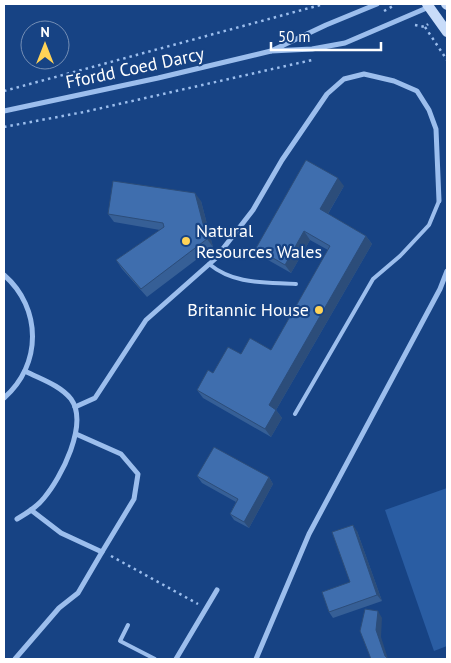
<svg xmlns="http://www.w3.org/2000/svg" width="451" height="663" font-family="'PT Sans',sans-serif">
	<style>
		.green { fill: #2a5da3 }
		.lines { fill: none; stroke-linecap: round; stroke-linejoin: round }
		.path { stroke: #9cbeed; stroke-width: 2.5; stroke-dasharray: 2.5 4; stroke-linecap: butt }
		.service { stroke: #9cbeed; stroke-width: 4 }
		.minor { stroke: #9cbeed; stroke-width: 5 }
		.secondary { stroke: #c8dcf9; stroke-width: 10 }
		.wall { fill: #365f96 }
		.shaded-wall { fill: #2c4d7a }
		.building { fill: #3f6eae; stroke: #2c4d7a }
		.poi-dot { fill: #ffd357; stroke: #174384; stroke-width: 2 }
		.labels { text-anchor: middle; stroke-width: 4.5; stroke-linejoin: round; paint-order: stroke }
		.street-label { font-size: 18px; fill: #fff; stroke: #174384 }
		.poi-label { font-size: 18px; fill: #fff; stroke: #174384; text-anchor: start }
	</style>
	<rect width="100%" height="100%" fill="#174384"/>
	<path class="green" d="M447,488V646L434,651L385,510Z"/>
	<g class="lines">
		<g class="path">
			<path d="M384,11L393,6L392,4"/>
			<path d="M415,25L425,27L428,24"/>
			<path d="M425,27L447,60"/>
			<path d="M4,91L324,4"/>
			<path d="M4,127L84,112L312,60"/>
			<path d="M111,556L198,604"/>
		</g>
		<g class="service">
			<path d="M209,264C235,285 264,282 296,284"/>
			<path d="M295,414L373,279L400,256L429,225L439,201"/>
			<path d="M128,625L120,641L155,659"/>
		</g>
		<g class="minor">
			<path d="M377,4L326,25L271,51L312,49L345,43L429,7"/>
			<path d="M4,111L158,78L271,51"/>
			<path d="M4,275C42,308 42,365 4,398"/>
			<path d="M75,407L95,398L146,320L215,259L253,210L282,160L327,94L344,79L364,74L394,81L417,91L429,110L436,129L439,201"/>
			<path d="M31,510L61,533L102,552L134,499L138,474L121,454L76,434"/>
			<path d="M17,519C27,513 37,507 44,498C61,478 89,424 71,399C60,385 40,379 25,371"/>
			<path d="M15,659L59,608L78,593L102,552"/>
			<path d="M176,659L217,590"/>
			<path d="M256,659L309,534L440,289L447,271"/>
		</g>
		<g class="secondary">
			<path d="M427,4L447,32"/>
			<path d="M446,4L447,5"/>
		</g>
	</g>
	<g class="wall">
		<path d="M344,186L328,214L366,236L372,244L276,410L282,418L271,437L203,398L197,390L213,373L241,354L271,350L328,250L310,240L291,273L261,256L256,248Z"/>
		<path d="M201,201L213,247L147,297L122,269L116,260L160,230L114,222L108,214Z"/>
		<path d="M197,476L269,477L273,484L249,528L234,520L230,514L236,502L202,483Z"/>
		<path d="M357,531L382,601L333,618L329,612L350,582Z"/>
	</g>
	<g class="shaded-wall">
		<path d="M338,178L344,186L326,217L320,209Z"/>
		<path d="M195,193L201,201L213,247L207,239Z"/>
		<path d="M304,231L310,240L291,273L285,265Z"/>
		<path d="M366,236L372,244L276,410L282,418L271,437L265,429L269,405Z"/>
		<path d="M269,477L273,484L249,528L244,522Z"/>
		<path d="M353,525L357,531L382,601L377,595Z"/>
		<path d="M378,611L382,618L381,637L388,659L385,656L376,630Z"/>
	</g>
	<g class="building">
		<path d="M306,160L338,178L320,209L366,236L269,405L276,410L265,429L197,390L208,370L213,373L228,347L241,354L250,338L271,350L330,246L304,231L285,265L256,248Z"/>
		<path d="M113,181L195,193L207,239L141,289L116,260L164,227L163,223L108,214Z"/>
		<path d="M214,447L269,477L244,522L230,514L238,499L197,476Z"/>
		<path d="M353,525L377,595L329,612L322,592L350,582L332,532Z"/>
		<path d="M365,609L378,611L376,630L385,656L388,659H371L360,631Z"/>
	</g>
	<g class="poi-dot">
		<circle cx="186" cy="241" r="5"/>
		<circle cx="319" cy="310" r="5"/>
	</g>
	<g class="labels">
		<g class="street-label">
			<text transform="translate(135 68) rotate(-12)" y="6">Ffordd Coed Darcy</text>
		</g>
		<g class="poi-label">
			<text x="196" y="237">Natural<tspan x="196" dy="21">Resources Wales</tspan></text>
			<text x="309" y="316" text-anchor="end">Britannic House</text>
		</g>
	</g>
	<rect width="451" height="663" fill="none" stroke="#ffffff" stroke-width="10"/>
	<g transform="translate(45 45)"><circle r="24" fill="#174384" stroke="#748eb5"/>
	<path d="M0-4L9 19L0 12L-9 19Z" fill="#ffd357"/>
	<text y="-8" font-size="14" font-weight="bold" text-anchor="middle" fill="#ffffff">N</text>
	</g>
	<path d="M271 42v8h110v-8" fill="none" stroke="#ffffff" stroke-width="2.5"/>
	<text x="278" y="42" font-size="15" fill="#ffffff" stroke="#174384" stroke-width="4" paint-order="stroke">50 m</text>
</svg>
